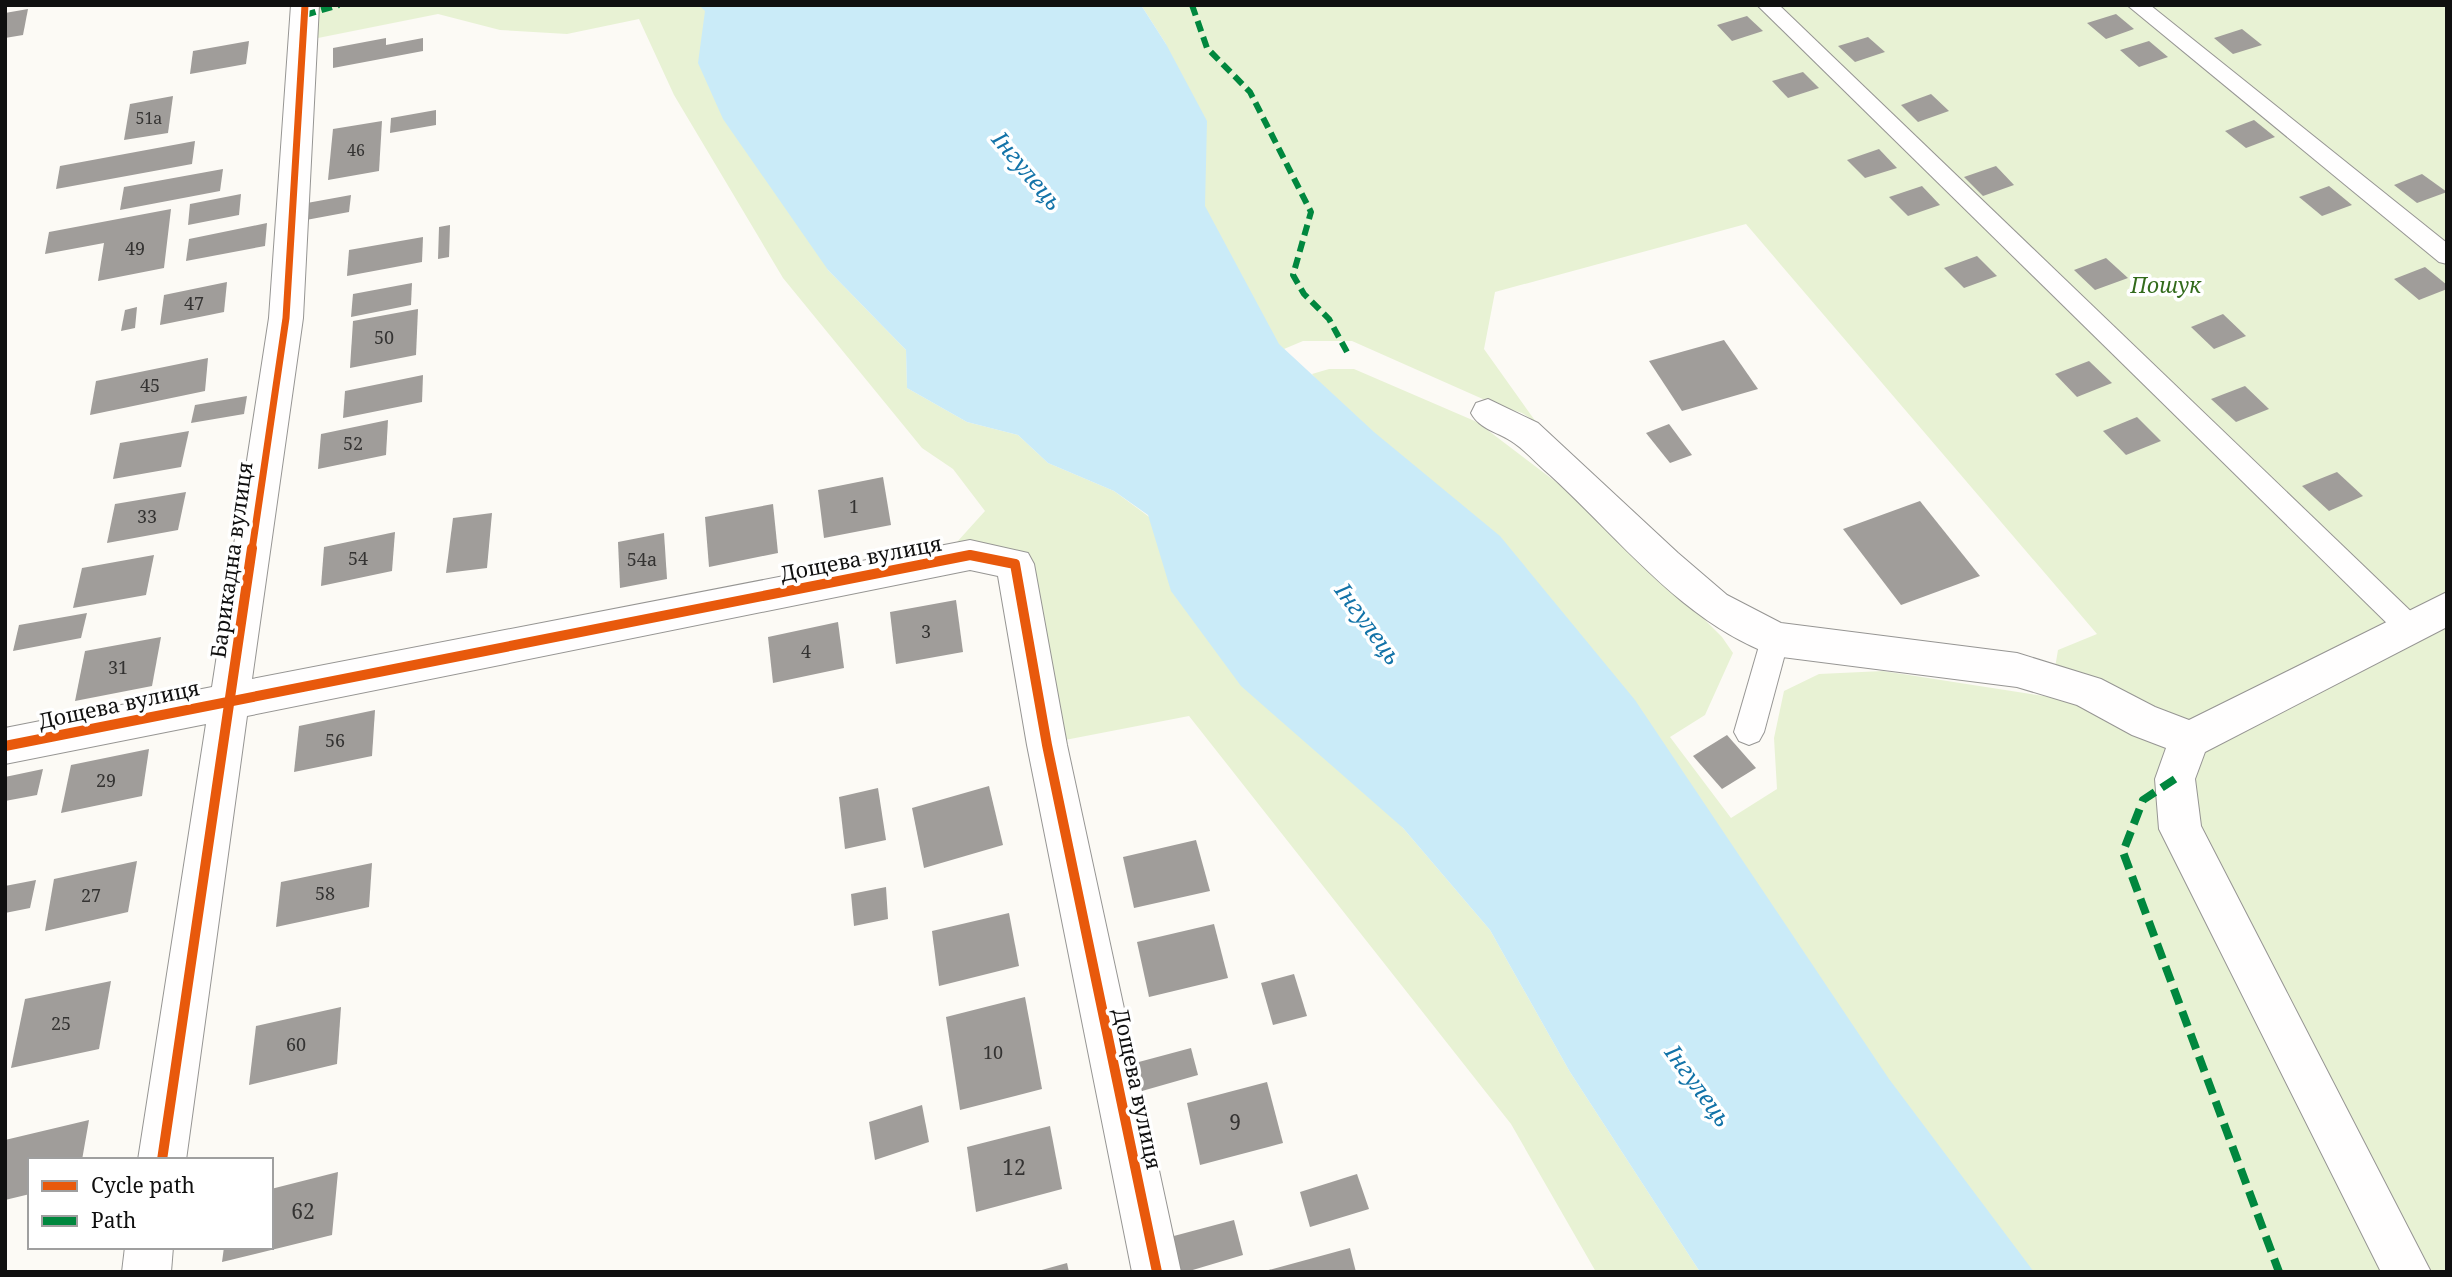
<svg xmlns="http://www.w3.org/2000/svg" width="2452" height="1277" font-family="'Noto Serif',serif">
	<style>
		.green { fill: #e8f2d4 }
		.water { fill: #caebf8 }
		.building { fill: #a09d9a }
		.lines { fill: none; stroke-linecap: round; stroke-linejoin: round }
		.service-casing { stroke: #969593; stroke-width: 2 }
		.minor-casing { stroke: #969593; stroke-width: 2 }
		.service { fill: #fffefe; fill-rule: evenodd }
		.minor { fill: #fffefe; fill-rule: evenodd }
		.quiet-far1 { stroke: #00873e; stroke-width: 6; stroke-dasharray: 11 6; stroke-linecap: butt }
		.quiet { stroke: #00873e; stroke-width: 8; stroke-dasharray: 16 8; stroke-linecap: butt }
		.cycleway-far1-casing { stroke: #fff; stroke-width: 10 }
		.cycleway-casing { stroke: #fff; stroke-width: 14 }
		.cycleway-far1 { stroke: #e8590c; stroke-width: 7 }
		.cycleway { stroke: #e8590c; stroke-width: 10 }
		.labels { text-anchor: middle; stroke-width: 7; stroke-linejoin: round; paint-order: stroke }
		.far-number-label { font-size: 16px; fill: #343332 }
		.number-label { font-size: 18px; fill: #343332 }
		.park-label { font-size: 21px; font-style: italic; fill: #336b1c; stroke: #fff }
		.street-label { font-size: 21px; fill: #101010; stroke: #fff }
		.near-number-label { font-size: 21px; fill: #343332 }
		.water-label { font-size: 23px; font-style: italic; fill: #1273a8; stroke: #fff }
	</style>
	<rect width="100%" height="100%" fill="#fcfaf5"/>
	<g class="green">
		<path d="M305,5H722L828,270L906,350L907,388L967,422L1018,435L1048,463L1114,491L1148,516L1403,828L1490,930L1570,1072L1700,1272H1596L1511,1124L1189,716L1065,740L1015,565L970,555L957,542L985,511L953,469L922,448L783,278L674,95L639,19L567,34L500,30L438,14L303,41Z"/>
		<path d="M1141,5H2447V1272H2000L1312,374L1329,369H1354L1477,422L1560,485L1655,570L1722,637L1733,653L1705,715L1670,737L1731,818L1777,789L1774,738L1784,691L1819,674L1883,671L2050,697L2058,650L2097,634L1746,224L1495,292L1484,349L1536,422L1522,413L1494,404L1352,341H1303L1284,349L1204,286L1166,44Z"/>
	</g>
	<path class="water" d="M699,5H1141L1166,44L1207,121L1205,206L1279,344L1374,432L1500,536L1635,700L1889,1079L2034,1272H1700L1570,1072L1490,930L1403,828L1241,686L1171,591L1148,515L1114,491L1048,463L1018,435L967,422L907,388L906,350L828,270L723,119L698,63L705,11Z"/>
	<g class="building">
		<path d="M28,9L23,35L5,38V13Z"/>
		<path d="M2116,14L2134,29L2106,39L2087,23Z"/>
		<path d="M1747,16L1763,31L1732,41L1717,25Z"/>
		<path d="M2242,29L2262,45L2233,54L2214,38Z"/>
		<path d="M1868,37L1885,52L1855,62L1838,46Z"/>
		<path d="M386,38V45L423,38V51L333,68V48Z"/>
		<path d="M249,41L246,64L190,74L193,51Z"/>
		<path d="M2149,41L2168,57L2139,67L2120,50Z"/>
		<path d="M1803,72L1819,88L1788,98L1772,81Z"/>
		<path d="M1931,94L1949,111L1918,122L1901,105Z"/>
		<path d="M173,96L168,133L124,140L130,104Z"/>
		<path d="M436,110V125L390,133L391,118Z"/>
		<path d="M2254,120L2275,137L2246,148L2225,131Z"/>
		<path d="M382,121L379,171L328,180L333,129Z"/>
		<path d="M195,141L192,164L56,189L60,166Z"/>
		<path d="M1879,149L1897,168L1865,178L1847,160Z"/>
		<path d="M1996,166L2014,185L1983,196L1964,177Z"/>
		<path d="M223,169L220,191L120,210L124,187Z"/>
		<path d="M2422,174L2447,192L2417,203L2394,185Z"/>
		<path d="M1922,186L1940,205L1908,216L1889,197Z"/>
		<path d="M2329,186L2352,205L2322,216L2299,197Z"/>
		<path d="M241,194L239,215L188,225L190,204Z"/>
		<path d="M351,195L349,212L306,220L307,203Z"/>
		<path d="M171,209L164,268L98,281L104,243L45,254L49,232Z"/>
		<path d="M267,223L265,246L186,261L189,239Z"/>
		<path d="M450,225L449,257L438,259L439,227Z"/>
		<path d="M423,237L422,262L347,276L349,250Z"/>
		<path d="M1977,256L1997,276L1964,288L1944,268Z"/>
		<path d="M2106,258L2128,278L2095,290L2074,270Z"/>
		<path d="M2425,267L2447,285V289L2419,300L2394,279Z"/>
		<path d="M227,282L224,312L160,325L164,295Z"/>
		<path d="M412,283L411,305L351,317L353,294Z"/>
		<path d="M137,307L135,328L121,331L125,310Z"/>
		<path d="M418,309L416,355L350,368L353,321Z"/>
		<path d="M2223,314L2246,336L2214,349L2191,327Z"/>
		<path d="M1724,340L1758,389L1682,411L1649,361Z"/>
		<path d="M208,358L205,391L90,415L96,381Z"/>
		<path d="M2089,361L2112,383L2077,397L2055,374Z"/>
		<path d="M423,375L422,402L343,418L345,391Z"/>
		<path d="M2245,386L2269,409L2236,422L2211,399Z"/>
		<path d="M247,396L244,414L191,423L195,405Z"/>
		<path d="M2137,417L2161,441L2126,455L2103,431Z"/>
		<path d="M388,420L386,455L318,469L321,434Z"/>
		<path d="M1669,424L1692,455L1670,463L1646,433Z"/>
		<path d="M189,431L181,467L113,479L120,443Z"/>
		<path d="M2337,472L2363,496L2329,511L2302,486Z"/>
		<path d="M883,477L891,525L824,538L818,490Z"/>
		<path d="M186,492L178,530L107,543L115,504Z"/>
		<path d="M1920,501L1980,576L1901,605L1843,529Z"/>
		<path d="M773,504L778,553L709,567L705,517Z"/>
		<path d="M492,513L487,568L446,573L453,518Z"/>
		<path d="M395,532L392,571L321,586L324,547Z"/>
		<path d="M664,533L667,579L620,588L618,542Z"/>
		<path d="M154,555L146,595L73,608L82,568Z"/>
		<path d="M956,600L963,652L896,664L890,612Z"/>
		<path d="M87,613L81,638L13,651L19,625Z"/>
		<path d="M838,622L844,668L773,683L768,637Z"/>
		<path d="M161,637L152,686L75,701L85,651Z"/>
		<path d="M375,710L372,756L294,772L299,726Z"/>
		<path d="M1727,735L1756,768L1722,789L1693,756Z"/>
		<path d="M149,749L142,796L61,813L71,765Z"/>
		<path d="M43,769L37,795L5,801V777Z"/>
		<path d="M989,786L1003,845L924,868L912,808Z"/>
		<path d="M878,788L886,840L845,849L839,797Z"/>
		<path d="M1196,840L1210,891L1134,908L1123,857Z"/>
		<path d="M137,861L128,912L45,931L54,879Z"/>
		<path d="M372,863L369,907L276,927L281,882Z"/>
		<path d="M36,880L30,908L5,913V886Z"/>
		<path d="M886,887L888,919L854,926L851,894Z"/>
		<path d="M1009,913L1019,966L939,986L932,931Z"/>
		<path d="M1214,924L1228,978L1149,997L1137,942Z"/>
		<path d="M1294,974L1307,1016L1273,1025L1261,983Z"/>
		<path d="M111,981L99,1049L11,1068L25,999Z"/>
		<path d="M1025,997L1042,1089L960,1110L946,1017Z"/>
		<path d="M341,1007L337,1064L249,1085L256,1026Z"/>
		<path d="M1191,1048L1198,1075L1142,1091L1135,1063Z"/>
		<path d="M1267,1082L1283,1143L1200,1165L1187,1103Z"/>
		<path d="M922,1105L929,1142L875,1160L869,1122Z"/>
		<path d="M89,1120L82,1160H30V1194L5,1200V1140Z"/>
		<path d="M1050,1126L1062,1189L976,1212L967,1147Z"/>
		<path d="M338,1172L332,1235L222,1262L224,1247H271V1189Z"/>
		<path d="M1357,1174L1369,1209L1310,1227L1300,1192Z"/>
		<path d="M1234,1220L1243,1255L1186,1272H1177L1170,1237Z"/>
		<path d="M1350,1248L1356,1272H1265V1271Z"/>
		<path d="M1067,1263L1069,1272H1038V1271Z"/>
	</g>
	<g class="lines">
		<defs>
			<g id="service">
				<path d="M1757,5H1779L2420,620L2424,628L2420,636L2410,640L2400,636Z"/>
				<path d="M2127,5H2150L2447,243V264L2439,262Z"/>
				<path d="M1775,627L1785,630L1789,639L1764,732L1759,741L1749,745L1739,741L1734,732L1761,639L1765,630Z"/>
			</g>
			<g id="minor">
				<path d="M291,5H319L303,318L252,679L970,540L1028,553L1034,564L1067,745L1181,1272H1132L1027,745L998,576L970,570L247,716L186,1160H138L206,724L5,764V728L212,687L269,318Z"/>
				<path d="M1488,399L1538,423L1678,553L1727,595L1781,623L2017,653L2101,679L2155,707L2189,720L2447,592V627L2205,752L2195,779L2201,826L2431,1272H2381L2159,829L2155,779L2166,748L2132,735L2077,705L2017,687L1775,656C1682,622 1621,540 1550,475C1538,465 1527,452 1514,443C1499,432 1480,430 1471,413L1476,403Z"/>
				<path d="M125,1247H173L171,1272H122Z"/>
			</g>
		</defs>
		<use href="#service" class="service-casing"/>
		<use href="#minor" class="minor-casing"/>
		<use href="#service" class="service"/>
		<use href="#minor" class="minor"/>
		<g class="quiet-far1">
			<path d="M1192,5L1207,48L1250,92L1311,212L1293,275L1304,294L1329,319L1347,352"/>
			<path d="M305,15L339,5"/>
		</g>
		<path class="quiet" d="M2175,779L2143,800L2123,852L2279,1272"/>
		<defs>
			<path id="cycleway-far1" d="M252,550L286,318L305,5"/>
			<g id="cycleway">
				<path d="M5,746L970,555L1015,564L1047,745L1157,1272"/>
				<path d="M162,1160L252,548"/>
			</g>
		</defs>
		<use href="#cycleway-far1" class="cycleway-far1-casing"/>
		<use href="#cycleway" class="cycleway-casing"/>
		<use href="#cycleway-far1" class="cycleway-far1"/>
		<use href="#cycleway" class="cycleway"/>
	</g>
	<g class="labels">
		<g class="far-number-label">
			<text x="149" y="124">51а</text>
			<text x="356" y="156">46</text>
		</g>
		<g class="number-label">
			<text x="135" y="255">49</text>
			<text x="194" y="310">47</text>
			<text x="384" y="344">50</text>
			<text x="150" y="392">45</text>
			<text x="353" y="450">52</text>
			<text x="854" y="513">1</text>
			<text x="147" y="523">33</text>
			<text x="358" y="565">54</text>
			<text x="642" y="566">54а</text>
			<text x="926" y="638">3</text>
			<text x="806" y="658">4</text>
			<text x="118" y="674">31</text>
			<text x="335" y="747">56</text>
			<text x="106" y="787">29</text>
			<text x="325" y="900">58</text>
			<text x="91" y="902">27</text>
			<text x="61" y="1030">25</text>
			<text x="296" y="1051">60</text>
			<text x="993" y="1059">10</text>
		</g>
		<g class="park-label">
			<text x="2166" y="293">Пошук</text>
		</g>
		<g class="street-label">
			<text transform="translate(861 559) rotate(-11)" y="7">Дощева вулиця</text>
			<text transform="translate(232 560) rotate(-82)" y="7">Барикадна вулиця</text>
			<text transform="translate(119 705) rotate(-12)" y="7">Дощева вулиця</text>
			<text transform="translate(1137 1089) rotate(78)" y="7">Дощева вулиця</text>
		</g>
		<g class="near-number-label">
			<text x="1235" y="1130">9</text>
			<text x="1014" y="1175">12</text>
			<text x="303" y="1219">62</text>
		</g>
		<g class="water-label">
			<text transform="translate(1027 171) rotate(50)" y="8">Інгулець</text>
			<text transform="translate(1368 624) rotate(54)" y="8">Інгулець</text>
			<text transform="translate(1698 1086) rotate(54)" y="8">Інгулець</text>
		</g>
	</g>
	<rect width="2452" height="1277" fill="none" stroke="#101010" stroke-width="14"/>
	<rect x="28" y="1158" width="245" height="91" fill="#ffffff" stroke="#9f9f9f" stroke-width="2"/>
	<rect x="42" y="1181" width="35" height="10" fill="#e8590c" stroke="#9f9f9f" stroke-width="2"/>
	<text x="91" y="1193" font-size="21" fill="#101010">Cycle path</text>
	<rect x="42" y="1216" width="35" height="10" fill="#00873e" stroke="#9f9f9f" stroke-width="2"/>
	<text x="91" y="1228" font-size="21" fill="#101010">Path</text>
</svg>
